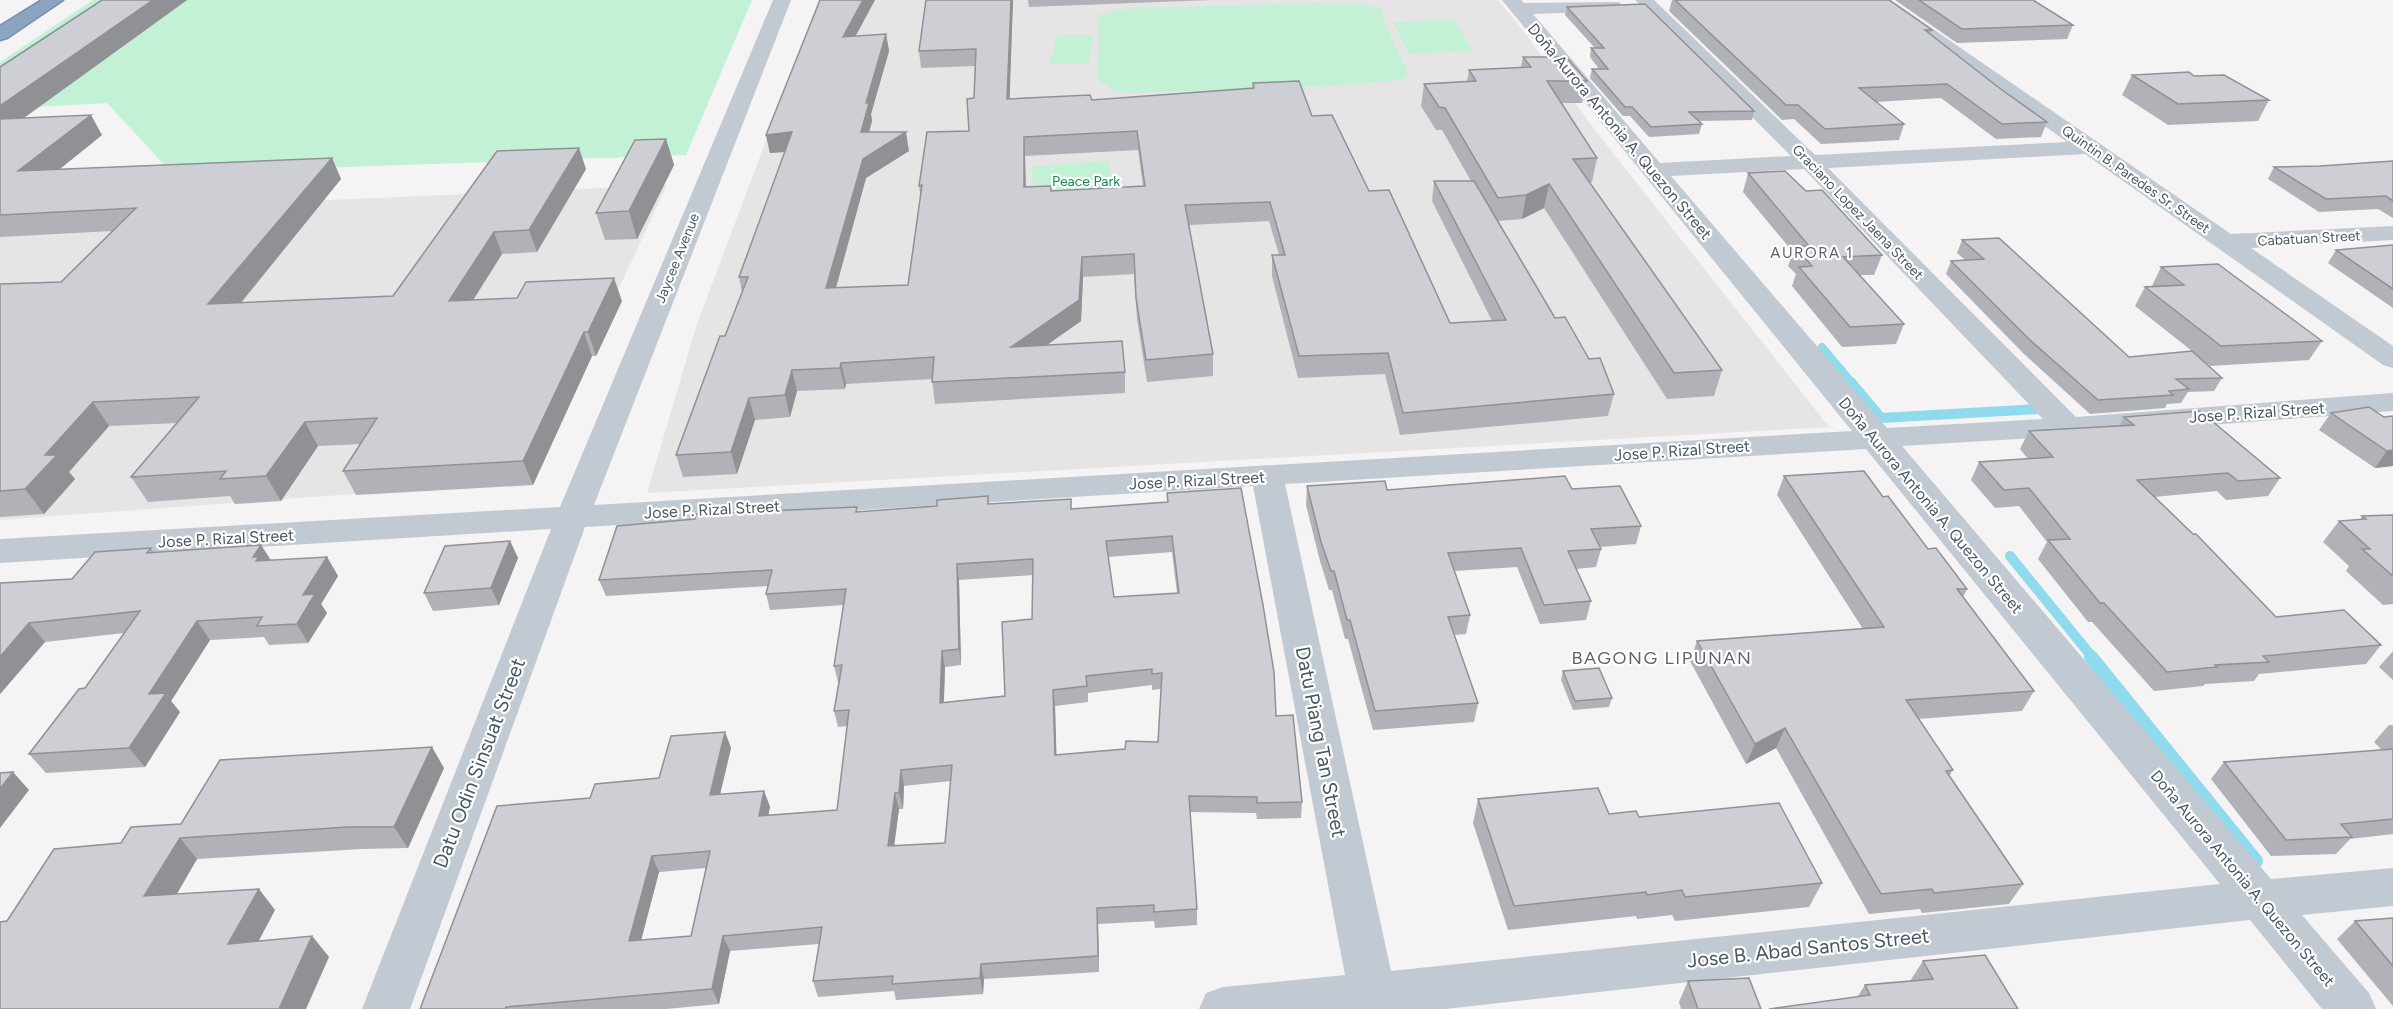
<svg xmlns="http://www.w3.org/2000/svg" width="2393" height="1009" font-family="Figtree,sans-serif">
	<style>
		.education { fill: #e6e4e5 }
		.green { fill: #c3f1d5 }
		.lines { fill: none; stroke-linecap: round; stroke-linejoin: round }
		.stream-far2 { stroke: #90daee; stroke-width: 8 }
		.stream-far1 { stroke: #90daee; stroke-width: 10 }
		.stream { stroke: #90daee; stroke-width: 14 }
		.highway-casing { stroke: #7690ad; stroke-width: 3 }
		.minor { fill: #c1cad2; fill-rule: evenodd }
		.highway { fill: #8ba5c1; fill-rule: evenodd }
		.wall { fill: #b0b2b7; fill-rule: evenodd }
		.shaded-wall { fill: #909195 }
		.building { fill: #cdcfd5; stroke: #909195; stroke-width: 1.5; fill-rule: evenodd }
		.labels { text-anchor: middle; stroke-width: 4.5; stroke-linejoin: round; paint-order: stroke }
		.far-street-label { font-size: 14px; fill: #4a5661; stroke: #fff }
		.far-park-label { font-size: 14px; fill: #17864f; stroke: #fff }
		.far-neighbourhood-label { font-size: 15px; letter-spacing: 1.5px; fill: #5f6368; stroke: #fff }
		.street-label { font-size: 16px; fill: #4a5661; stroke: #fff }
		.neighbourhood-label { font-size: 18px; letter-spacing: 1.5px; fill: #5f6368; stroke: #fff }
		.near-street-label { font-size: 20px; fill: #4a5661; stroke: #fff }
	</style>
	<rect width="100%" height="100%" fill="#f5f3f3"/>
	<g class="education">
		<path d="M819,0H1498L1525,33L1591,125L1829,427L647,493L697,324Z"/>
		<path d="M667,185L529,481L0,520V215Z"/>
	</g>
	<g class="green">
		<path d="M93,0H752L686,155L172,173L107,103L0,109V62Z"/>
		<path d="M1313,3L1365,4L1382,9L1385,24L1409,75L1400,80L1333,86L1129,93L1116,91L1098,80L1099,28L1096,16L1118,10L1141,8Z"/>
		<path d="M1454,19L1472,51L1409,54L1393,22Z"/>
		<path d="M1057,35H1093L1089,64H1050Z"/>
		<path d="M1109,161L1112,198L1033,193L1032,166Z"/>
	</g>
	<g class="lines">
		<path class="stream-far2" d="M1822,347L1853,384"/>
		<g class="stream-far1">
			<path d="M1851,382L1881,418L2039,409"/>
			<path d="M2010,556L2093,658"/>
		</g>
		<path class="stream" d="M2091,657L2256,861"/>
		<defs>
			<path id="highway" d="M42,0H63L7,38L0,40V26Z"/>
		</defs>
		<use href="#highway" class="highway-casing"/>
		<path class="minor" d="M773,0H791L594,505L1852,431L1502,0H1521L1524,3L1619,2L1622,6L1619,10L1613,11L1533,14L1660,163L1791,156L1635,0H1654L1815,155L2067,142L1870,0H1891L2231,234L2393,226V240L2251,248L2393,346V368L2383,365L2085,154L1828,168L2076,417L2393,393V411L2068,436L1902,446L2271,879L2393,868V906L2302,915L2369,993L2376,1009H2322L2250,920L1445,1009H1199L1206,993L1223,987L1345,975L1253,486L585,527L410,1009H362L551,529L0,563V539L560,507ZM1804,169L2043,419L1887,428L1671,176ZM1866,449L2220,884L1391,971L1285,484Z"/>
		<use href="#highway" class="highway"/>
	</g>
	<g class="wall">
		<path d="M102,0H187L24,118L102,135L60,169L332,158L341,179L241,303L393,296L586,169L537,252L502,254L473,300L622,301L596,356H592L533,485L356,495L343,471L360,444L318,446L281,501L235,504L230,496L148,502L131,477L177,423L109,426L69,472L75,479L44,514L0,517V284L61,282L112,231L0,237V67Z"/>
		<path d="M820,0H875L855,36L886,34L889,51L871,114L872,121L869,132L909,151L866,178L836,288L908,285L921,197L919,186L969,131L974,98L975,66L921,68L919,51L926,0H1013L1009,99L1092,100L1252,88L1253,83L1312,116L1369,191L1450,323L1492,321L1432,201L1434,181H1471L1442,130H1436L1421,106L1424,84L1467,82L1469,70L1521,67L1523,57L1587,81L1582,103H1561L1597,158L1592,182H1589L1722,370L1714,396L1667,399L1544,208L1522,219L1498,221L1555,318L1589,359L1614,394L1608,416L1400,435L1385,374L1298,378L1272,276V255H1279L1269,221L1189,225L1213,354V376L1147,382L1137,319L1134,274L1083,277L1081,321L1047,345L1125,372V393L935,404L932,379L846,384L845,389L797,391L790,417L755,420L737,474L683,477L676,455L725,336L742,292L739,277L785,152L770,153L766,135ZM1138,150L1143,186L1051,191L1026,187L1025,156Z"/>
		<path d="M1028,0H1211L1029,7Z"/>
		<path d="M1672,0H1889L1932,30L1930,34L1998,87L2047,122L2041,137L1996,139L1941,98L1876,102L1904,124L1899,140L1821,144L1794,119L1782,120L1669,11Z"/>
		<path d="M1895,0H2033L2073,25L2067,39L1957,43Z"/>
		<path d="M1567,7L1754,111L1752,120L1698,121L1702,124L1699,134L1649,137L1630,116H1623L1590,78L1592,69H1599L1590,57L1591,48H1595L1565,15Z"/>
		<path d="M2132,75L2194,76L2269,100L2258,121L2168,125L2122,95Z"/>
		<path d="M666,139L674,165L637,239L605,240L596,213Z"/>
		<path d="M2393,161V218L2378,209L2319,212L2268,179L2274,167L2320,166Z"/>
		<path d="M1748,173L1806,191L1882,255L1874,275H1860L1904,324L1896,344L1842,347L1792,286L1796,274L1788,266L1793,252L1743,192Z"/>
		<path d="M1962,240L2129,357L2192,351L2135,306L2145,287L2152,286L2161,267L2322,341L2309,360L2210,366L2200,358L2222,378L2214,391L2188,392L2181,403L2167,404L2165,408L2090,414L2024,354L1946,274L1951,261L1965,260L1957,253Z"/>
		<path d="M2393,245V308L2328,263L2336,250Z"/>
		<path d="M2331,413L2384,417L2393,416V466L2375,468L2319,430Z"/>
		<path d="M2124,417L2280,478L2268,496L2226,500L2217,491L2154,497L2276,617L2381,645L2366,664L2259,674L2254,681L2205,684L2203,686L2154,691L2092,622H2088L2038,559L2047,542L2019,506L1995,508L1971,480L1979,462L2028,459L2020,449L2029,431L2119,426Z"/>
		<path d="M1784,476L1883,497L1928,549L1967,589L1963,597L2034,691L2022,711L1918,719L1953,770L1949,776L2023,884L2009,904L1922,913L1920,909L1869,914L1776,748L1746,764L1690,661L1697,641L1863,629L1777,495Z"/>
		<path d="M1307,486L1387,490L1572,489L1641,526L1636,544L1600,547L1601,549L1596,567L1576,569L1591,601L1586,620L1540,624L1517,567L1454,571L1470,615L1466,634L1454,635L1478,703L1474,722L1373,730L1348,639H1345L1332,590H1329L1320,561L1306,505Z"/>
		<path d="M1167,493L1276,716L1302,802L1301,818L1257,819L1256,813L1190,812L1197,909V925L1155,928L1154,921L1098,924L1099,972L984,979L983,994L896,1000L894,991L818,997L813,981L819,944L730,951L719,1004L666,1009H420L590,798L659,778L725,732L731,748L720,795L764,791L770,807L768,815L837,810L847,726L838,727L834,711L839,682H838L834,666L844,605L770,610L766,594L768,586L606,596L599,580L858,512L989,504L1071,509L1167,502ZM1172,552L1177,593L1114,597L1108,557ZM1033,575L1032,619L1005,696L944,702L945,667L961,665L959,580ZM1152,685V690L1161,689L1158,742L1125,749L1056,755L1055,706L1088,702V693ZM951,781L945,843L894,846L899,809H903L904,786ZM706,868L691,936L641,940L659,872Z"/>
		<path d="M2393,515V604L2383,605L2346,571L2349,566L2323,542L2339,521L2360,520L2362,516Z"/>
		<path d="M510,541L518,558L499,605L433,611L424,593Z"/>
		<path d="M261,545L271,560L327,557L338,576L321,604L327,613L308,643L269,645L264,637L210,640L171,701L180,712L145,767L46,773L29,754L85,688L124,633L45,642L0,694V583L72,579L151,548L154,552Z"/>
		<path d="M2393,651V680L2379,667Z"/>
		<path d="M1563,671L1612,698L1609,707L1573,710L1561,680Z"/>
		<path d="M2389,725H2393V834L2350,839L2336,854L2271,856L2211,779L2224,762L2382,750L2374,742Z"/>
		<path d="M444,768L408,848L362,849L197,859L177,894L275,910L258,941L312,936L329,957L7,921L121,843L181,824Z"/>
		<path d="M1478,799L1639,817L1822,883L1809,907L1675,921L1672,915L1637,919L1636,916L1508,930L1473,823Z"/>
		<path d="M2393,918V1006L2337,939L2355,921Z"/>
		<path d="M1923,961L2018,1009L1858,996L1865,985L1910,981Z"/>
		<path d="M1688,981L1761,1009H1681L1679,1002Z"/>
	</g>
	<g class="shaded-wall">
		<path d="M153,0H187L0,135V106Z"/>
		<path d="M863,0H875L846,54L843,37Z"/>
		<path d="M1011,0H1013L1009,117L1007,99Z"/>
		<path d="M886,34L889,51L871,114L872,121L864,151L861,132L866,103Z"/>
		<path d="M91,115L102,135L31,192L18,171Z"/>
		<path d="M792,132L796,151L770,153L766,135Z"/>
		<path d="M906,132L909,151L866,178L830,309L826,288L863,159Z"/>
		<path d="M1024,137L1025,156L1026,207L1024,187Z"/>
		<path d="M666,139L674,165L637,239L629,211Z"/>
		<path d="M579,148L586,169L537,252L529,230Z"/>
		<path d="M332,158L341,179L221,327L208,304Z"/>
		<path d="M1549,184L1544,208L1522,219L1526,195Z"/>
		<path d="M494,232L502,254L458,324L449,301Z"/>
		<path d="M1082,257L1083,277L1081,321L1014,368L1011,347Z"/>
		<path d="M614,278L622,301L596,356L588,332Z"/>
		<path d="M584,332L592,356L533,485L523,461Z"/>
		<path d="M841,363L846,384L845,389L840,368Z"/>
		<path d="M792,370L797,391L790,417L785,395Z"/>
		<path d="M749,398L755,420L737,474L731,452Z"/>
		<path d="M93,402L109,426L69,472L75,479L44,514L25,489L45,455Z"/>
		<path d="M305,422L318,446L281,501L266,476Z"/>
		<path d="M2393,450V466L2375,468L2387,451Z"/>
		<path d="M510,541L518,558L499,605L491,588Z"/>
		<path d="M261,545L273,564L268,572L253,557Z"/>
		<path d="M327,557L338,576L321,604L327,613L308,643L297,624L303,595Z"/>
		<path d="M957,564L959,580L961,665L959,649Z"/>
		<path d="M197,621L210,640L171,701L180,712L145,767L129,748L149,694Z"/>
		<path d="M29,623L45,642L0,694V657Z"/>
		<path d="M942,651L945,667L943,719L940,703Z"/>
		<path d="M1053,690L1055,706L1057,771L1055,755Z"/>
		<path d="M1785,728L1776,748L1746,764L1755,744Z"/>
		<path d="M725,732L731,748L716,811L710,795Z"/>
		<path d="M432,747L444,768L408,848L394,827Z"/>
		<path d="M901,770L904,786L903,809L899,793Z"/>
		<path d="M13,772L29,790L0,828V789Z"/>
		<path d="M764,791L770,807L765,832L759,816Z"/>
		<path d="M895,793L899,809L892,862L888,846Z"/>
		<path d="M180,838L197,859L163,917L144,896Z"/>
		<path d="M652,856L659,872L637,956L629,941Z"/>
		<path d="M259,889L275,910L246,965L228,944Z"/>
		<path d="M1097,908L1098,924L1099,972L1098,956Z"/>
		<path d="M312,936L329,957L306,1009H279Z"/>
		<path d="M723,936L730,951L719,1004L712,989Z"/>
		<path d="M981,964L984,979L983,994L980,978Z"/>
	</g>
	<g class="building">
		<path d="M102,0H153L0,106V67Z"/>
		<path d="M820,0H863L843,37L886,34L866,103H869L861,132H906L863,159L826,288L908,285L922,185L919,186L927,132L969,131L967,99L974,98L976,49L919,51L926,0H1011L1007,99L1090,95L1092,100L1254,88L1253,83L1299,81L1312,116L1332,115L1369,191L1389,190L1450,323L1506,320L1434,181H1474L1555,318L1565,317L1589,359L1600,358L1614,394L1403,413L1388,353L1299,356L1272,255H1285L1270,202L1185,205L1213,354L1146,360L1136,298L1134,254L1082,257L1079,300L1011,347L1122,341L1125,372L932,382L934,357L841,363L840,368L792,370L785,395L749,398L731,452L676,455L720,336H725L748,277H739L792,132L766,135ZM1137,131L1145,186L1051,191V186L1024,187V137Z"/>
		<path d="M1675,0H1889L1932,30H1925L1998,87L2047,122L2002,124L1947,84L1859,88L1904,124L1825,129L1798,105H1786Z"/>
		<path d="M1919,0H2033L2073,25L1962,29Z"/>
		<path d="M1645,4L1754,111L1689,112L1702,124L1651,127L1632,107H1625L1592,69H1608L1591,48H1604L1567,7Z"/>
		<path d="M1523,57H1566L1587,81H1547L1597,158L1573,159L1722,370L1674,373L1549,184L1526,195L1498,198L1445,108L1439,107L1424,84L1476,81L1469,70L1531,67Z"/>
		<path d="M2189,72L2194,76L2224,75L2269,100L2178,104L2132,75Z"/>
		<path d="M91,115L18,171L332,158L208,304L393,296L497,151L579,148L529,230L494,232L449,301L517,298L526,282L614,278L588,332H584L523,461L343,471L377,418L305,422L266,476L220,479L226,471L131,477L199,397L93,402L45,455H57L25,489L0,491V284L61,282L136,208L0,215V119Z"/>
		<path d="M666,139L629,211L596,213L635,140Z"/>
		<path d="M2393,161V201L2386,196L2326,199L2274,167L2320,166Z"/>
		<path d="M1785,171L1806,191L1822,190L1882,255L1843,257L1904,324L1850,327L1799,267L1812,266L1795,246H1809L1748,173Z"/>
		<path d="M1999,238L2129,357L2192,351L2222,378L2176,379L2189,389L2169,391L2173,395L2098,400L2030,340L1951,261L1984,259L1962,240Z"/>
		<path d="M2393,245V289L2336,250Z"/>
		<path d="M2218,264L2322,341L2221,346L2145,287L2184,285L2161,267Z"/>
		<path d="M2369,407L2384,417L2393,416V450L2387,451L2331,413Z"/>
		<path d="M2200,411L2280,478L2238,481L2228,473L2137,480L2193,534H2196L2276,617L2344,610L2381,645L2263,656L2269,662L2215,665L2217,667L2167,672L2104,603H2100L2048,540L2070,539L2029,488L2004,490L1979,462L2053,457L2029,431L2134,425L2124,417Z"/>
		<path d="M1864,471L1883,497L1888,496L1928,549L1936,548L1967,589H1957L2034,691L1906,700L1953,770L1946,771L2023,884L1934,893L1932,889L1881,894L1785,728L1755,744L1697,641L1884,627L1784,476Z"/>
		<path d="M1565,476L1572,489L1620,486L1641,526L1591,529L1601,549L1568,551L1591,601L1544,605L1521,548L1448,553L1470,615L1448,617L1478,703L1375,711L1350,620H1347L1334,571H1331L1321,542L1307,486L1385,481L1387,490Z"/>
		<path d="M1241,488L1263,605L1274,672L1276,716L1293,715L1302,802L1257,803V797L1189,796L1197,909L1154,912V905L1097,908L1098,956L981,964L980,978L892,984L893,976L813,981L822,927L723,936L712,989L506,1007L505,1009H420L497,806L590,798L595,784L659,778L671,736L725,732L710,795L764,791L759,816L837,810L849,710L834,711L842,665L834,666L846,589L766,594L772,570L599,580L617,526L695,519L696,514L857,507L856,512L937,506V500L988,496V504L1071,499V509L1168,502L1167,493ZM1172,536L1179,593L1114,597L1106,541ZM1033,559L1032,619L1002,622L1005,696L940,703L942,651L959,649L957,564ZM1152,669V674L1162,673L1158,742L1126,741L1125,749L1055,755L1053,690L1087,686L1086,676ZM952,765L945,843L888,846L895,793H899L901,770ZM710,851L691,936L629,941L652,856Z"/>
		<path d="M2393,515V576L2362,549H2370L2339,521L2366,519L2362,516Z"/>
		<path d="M510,541L491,588L424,593L445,546Z"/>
		<path d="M261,545L253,557H259L256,561L327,557L303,595L315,594L297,624L257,626L262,617L197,621L149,694L166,693L129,748L29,754L79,689L85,688L140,611L29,623L0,657V583L72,579L95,552L151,548L147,553Z"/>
		<path d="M1599,668L1612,698L1575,701L1563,671Z"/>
		<path d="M432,747L394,827H348L180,838L144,896L259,889L228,944L312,936L279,1009H0V922L7,921L54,849L121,843L131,827L181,824L220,760Z"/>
		<path d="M2393,749V819L2341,824L2352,837L2286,840L2224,762Z"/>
		<path d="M13,772L0,789V773Z"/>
		<path d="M1598,788L1609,814L1636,811L1639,817L1779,803L1822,883L1685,897L1682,890L1647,895L1646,892L1514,906L1478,799Z"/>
		<path d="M2393,918V966L2355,921Z"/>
		<path d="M1985,955L2018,1009H1769L1870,995L1865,985L1933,979L1923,961Z"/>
		<path d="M1749,978L1761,1009H1698L1688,981Z"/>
	</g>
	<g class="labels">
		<g class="far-street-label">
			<text transform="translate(2136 179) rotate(35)" y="5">Quintin B. Paredes Sr. Street</text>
			<text transform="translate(1858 212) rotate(46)" y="5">Graciano Lopez Jaena Street</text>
			<text transform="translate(2309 238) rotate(-3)" y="5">Cabatuan Street</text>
			<text transform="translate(677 258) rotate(-68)" y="5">Jaycee Avenue</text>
		</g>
		<g class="far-park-label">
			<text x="1086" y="186">Peace Park</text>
		</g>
		<g class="far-neighbourhood-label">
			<text x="1812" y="258">AURORA 1</text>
		</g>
		<g class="street-label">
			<text transform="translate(1620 131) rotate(50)" y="6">Doña Aurora Antonia A. Quezon Street</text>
			<text transform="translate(2257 412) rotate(-4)" y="6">Jose P. Rizal Street</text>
			<text transform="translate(1682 450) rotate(-4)" y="6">Jose P. Rizal Street</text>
			<text transform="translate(1197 480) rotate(-3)" y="6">Jose P. Rizal Street</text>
			<text transform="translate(1931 505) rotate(50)" y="6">Doña Aurora Antonia A. Quezon Street</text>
			<text transform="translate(712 509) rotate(-3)" y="6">Jose P. Rizal Street</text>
			<text transform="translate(226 538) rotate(-3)" y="6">Jose P. Rizal Street</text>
			<text transform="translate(2243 878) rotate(50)" y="6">Doña Aurora Antonia A. Quezon Street</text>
		</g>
		<g class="neighbourhood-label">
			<text x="1662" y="664">BAGONG LIPUNAN</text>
		</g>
		<g class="near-street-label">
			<text transform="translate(1321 742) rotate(79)" y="7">Datu Piang Tan Street</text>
			<text transform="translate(479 763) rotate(-69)" y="7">Datu Odin Sinsuat Street</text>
			<text transform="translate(1808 948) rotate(-6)" y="7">Jose B. Abad Santos Street</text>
		</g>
	</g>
</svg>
